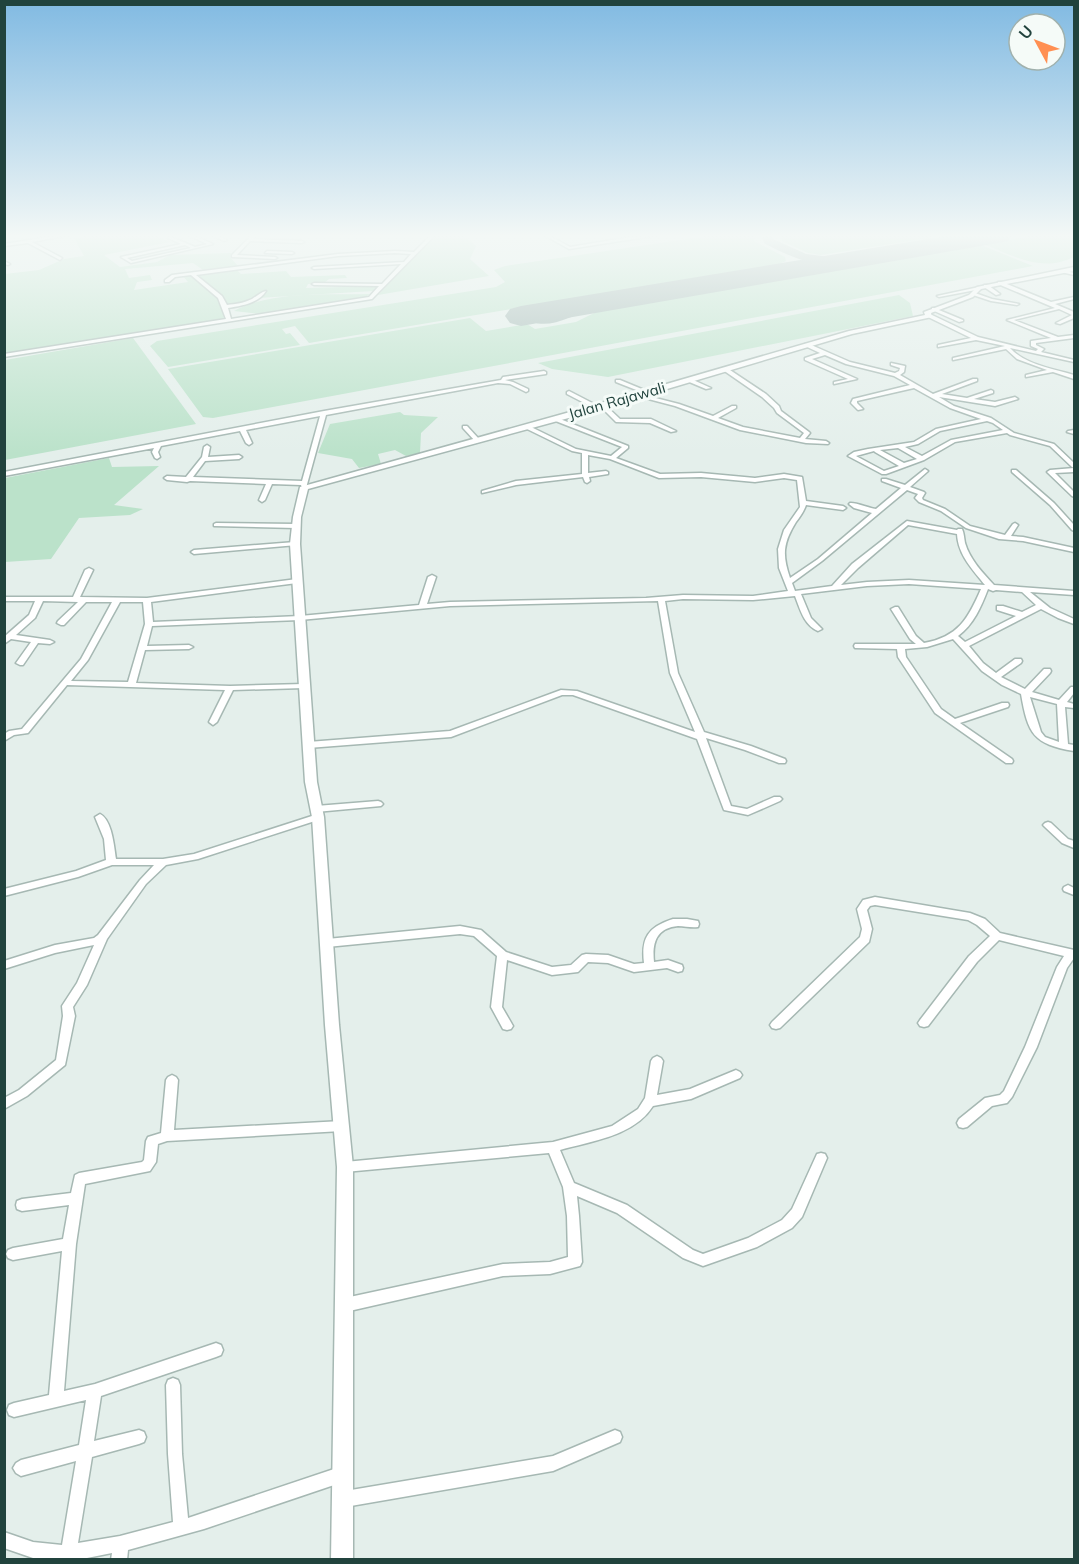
<svg xmlns="http://www.w3.org/2000/svg" width="1079" height="1564" font-family="Mulish,sans-serif">
	<style>
		.green { fill: #bbe2ca }
		.lines { fill: none; stroke-linecap: round; stroke-linejoin: round }
		.taxiway { fill: #a0b6b2; fill-rule: evenodd }
		.runway { fill: #a0b6b2; fill-rule: evenodd }
		.minor-casing { stroke: #a6b8b3; stroke-width: 3 }
		.tertiary-casing { stroke: #a6b8b3; stroke-width: 3 }
		.minor { fill: #fff; fill-rule: evenodd }
		.tertiary { fill: #fff; fill-rule: evenodd }
		.labels { text-anchor: middle; stroke-width: 6; stroke-linejoin: round; paint-order: stroke }
		.far-street-label { font-size: 15px; fill: #21433d; stroke: #f5fbf8 }
	</style>
	<rect width="100%" height="100%" fill="#e4efeb"/>
	<g class="green">
		<path d="M98,235H155L170,242L104,255L120,267L157,262L170,255L231,253L230,257L238,266L203,270L193,263L125,269L129,278L150,275L152,280L137,282L134,290L188,282L183,276L236,269L241,274L286,271L291,277L345,275L347,278L329,279L324,283L308,284L306,288L377,286L373,291L258,298L227,306L224,314L227,320L5,354V274L39,270L64,259L84,256L74,238Z"/>
		<path d="M435,235L464,236L476,246L470,259L489,276L378,295Z"/>
		<path d="M714,235H753L754,241L785,257L786,261L779,264L309,343L295,326L282,329L286,334L290,333L300,345L168,367L150,346L157,341L496,287L505,282L494,270L505,266Z"/>
		<path d="M787,235H936L929,238L821,255L808,253L782,241V236Z"/>
		<path d="M1039,235H1074V257C1041,273 1015,256 983,244Z"/>
		<path d="M981,245L1033,266L213,418L203,417L168,369L470,318L486,331L527,324L535,329L576,322L596,312Z"/>
		<path d="M370,294L365,297L260,314L234,311C273,290 326,295 370,294Z"/>
		<path d="M899,295L910,303L913,316L608,377L552,369L538,363Z"/>
		<path d="M133,338L196,424L5,460V360Z"/>
		<path d="M400,412L404,415L438,417L421,433L420,453L406,456L395,450L378,454L381,464L359,468L352,459L318,453L330,424Z"/>
		<path d="M109,458L112,467L159,466L114,505L143,509L130,515L79,518L51,559L5,562V478Z"/>
	</g>
	<g class="lines">
		<g class="taxiway">
			<path d="M762,235H772L773,239L806,254L839,258L845,262C830,275 779,252 764,243Z"/>
			<path d="M948,235H958L959,240L951,245H943L941,243L947,238Z"/>
			<path d="M961,235H1001C993,241 967,241 961,235Z"/>
			<path d="M587,301L593,305L592,308C571,316 542,335 522,315C532,305 559,302 570,308Z"/>
		</g>
		<path class="runway" d="M952,235H1012L1008,241L998,243L521,326L510,323L505,316L510,309L521,306Z"/>
		<defs>
			<g id="minor">
				<path d="M61,235H69L32,242L62,258L60,260L28,243L4,246V244Z"/>
				<path d="M188,235H193L213,244L131,263L121,257L181,244L168,238L169,236L195,247L207,244ZM185,245L191,248L132,261L127,258Z"/>
				<path d="M212,235H217L227,240L224,241Z"/>
				<path d="M252,235H256L253,239L302,241L304,242L302,243L250,241L237,255L275,257L277,258L275,259L232,257V255Z"/>
				<path d="M431,235H435L372,299L4,357V354L226,319L218,298L191,275L175,277L169,282H165V280L172,275L338,254L395,251L414,252ZM395,253L411,254L404,262L314,267L312,268L314,269L401,264L382,284L314,283L312,284L314,285L379,286L369,297L231,319L228,308C241,306 259,303 266,291C261,292 257,296 252,299C244,303 236,304 227,305L222,296L196,275L338,256Z"/>
				<path d="M544,235H548L570,247L630,237L626,235L635,237L659,235L569,249Z"/>
				<path d="M267,251L292,252L294,253L292,254L265,253Z"/>
				<path d="M4,261L10,264L8,265L4,264Z"/>
				<path d="M1061,270L1074,273V275L1061,272Z"/>
				<path d="M998,282H1002L1051,302L1074,297V299L1055,304L1074,312V318L1060,324L1056,323L1072,315L1059,309L1014,320L1058,337L1074,335V338L1036,343V345L1044,349L1041,352L1074,360V362L1010,348C1025,365 1054,369 1074,375V379L1053,372L1026,377V375L1047,370L1017,359L1006,349L953,360V358L1005,346L976,340L938,347V345L971,338L928,317V315H932L978,337L1036,351L1038,349L1031,346V341L1051,338L1007,320L1055,308L998,284Z"/>
				<path d="M984,285H988L1000,294L996,295L984,287Z"/>
				<path d="M979,287L981,289L939,297L937,296Z"/>
				<path d="M975,293L992,299L1019,304L1017,305L991,301L973,295V294Z"/>
				<path d="M934,308L963,320V321L959,322L932,310V308Z"/>
				<path d="M805,344H809L850,362L895,373L899,371L900,368L891,365V363L905,366L904,372L900,375L933,394L973,379H977V381L942,394L967,398L991,390L993,391V393L974,399L995,402L1015,397L1018,399L995,406L939,397L954,406L991,418L1014,433L1054,444L1074,463V468L1072,467L1050,446L1010,435L1007,433L955,442L924,460L886,474H882L848,456L854,452L868,449L914,442L936,429L981,419L950,408L914,388L857,401V403L863,409L858,410L851,403L853,399L910,385L894,376L846,364L825,355L812,359L857,379L834,384V382L848,379L805,360V358L820,353L805,346ZM987,421L993,423L1003,430L951,440L922,456L905,447L918,444L940,431ZM898,448L917,459L904,463L880,450ZM874,451L875,452L899,466L884,471L856,456Z"/>
				<path d="M723,368H727L766,394L779,406L781,411L809,432L810,433L805,439L826,441L829,443L828,444L806,443L740,430L675,406L633,395L636,393L679,404L713,416L732,406H736V408L718,418L743,427L800,438L804,433L777,413L774,408L762,397L723,370Z"/>
				<path d="M544,371L546,372V374L505,380L513,382L528,389V391L526,392L510,384L498,383L326,415L306,488H302L301,485L272,484L265,500L262,502L259,500L266,484L190,481L187,482L167,480L164,478L167,476L186,477L202,457L204,447L207,445L210,447L208,457L239,455L242,457L239,459L205,461L193,477L302,481L320,416L246,430L252,443L249,445L246,443L240,431L161,446L158,452L160,457L157,459L155,458L152,452L154,448L4,476V472L324,411L501,380L503,377Z"/>
				<path d="M687,379H691L711,388L706,389L687,381Z"/>
				<path d="M616,380H620L649,392L644,393L616,382Z"/>
				<path d="M569,391L598,406L599,407L594,408L567,394V392Z"/>
				<path d="M600,404H604L620,419H651L676,431L671,432L650,423L616,422L600,406Z"/>
				<path d="M555,417L628,446V448L616,458L660,474L701,473L755,478L784,474L802,477L806,501L843,506L846,508L843,510L806,505C804,511 800,517 796,522C783,543 782,555 790,578L818,559L872,513L854,508L849,504L850,503C855,502 869,508 876,509L901,488L882,481V479H886L905,485L925,469L928,471L927,472L910,487L924,492L925,493L922,498L923,500L945,509L970,526L1005,535L1013,524L1015,523L1018,525L1011,536L1023,537L1074,548V552L1023,541L999,539L966,528L941,511L919,502L915,498L918,494L907,490L822,561L792,583L795,591L832,586L852,564L907,521L957,530L958,529H962C964,533 964,538 965,543C970,560 983,573 994,585L1074,591V595L1030,592L1050,608L1074,619V624L1058,618L1041,609L969,646L983,663L996,673L1015,659H1021L1022,661L1021,663L1001,677L1025,689L1044,669H1050L1051,671L1050,673L1032,692L1059,700L1071,687H1074V693L1067,702L1074,704V708L1065,707L1068,744L1074,745V751C1033,744 1028,734 1021,694L1002,685L982,671L953,639L927,647L905,649L906,657L941,709L955,719L1002,703H1008L1009,705L1008,707L960,723L1012,759L1013,761L1012,763H1006L935,713L898,657L897,649L855,648L854,646L855,644H916L910,639L891,609L895,607H898L916,636L924,643C958,637 968,619 981,589L909,584L867,586L801,594L811,618L822,629L818,631C804,625 800,609 795,596L753,600L683,599L665,601L678,673L704,732L751,746L785,759L786,761L785,763H779L745,750L706,738L731,806L747,809L774,797H780L782,799L780,801L748,815L724,810L697,739L573,695H562L451,737L308,748L304,745L308,742L450,731L561,690L577,691L695,732L670,673L658,601L450,606L300,620L152,626L147,646L189,645L193,647L189,649L145,650L136,683L230,686L304,684L308,686L304,688L233,690L217,722L213,725L209,722L225,690L67,685L28,733L14,735L4,741V734L9,731L22,729L81,659L112,602H86L64,625H61L57,623L58,621L78,602L43,601L35,618L16,635L50,640L54,642L50,644L38,643L23,665H20L16,663L31,642L11,639L4,644V637L29,615L35,601H4V597H73L85,570L89,568L93,570L80,597L147,598L297,579L301,581L297,583L151,602L153,622L300,616L419,605L428,577L432,575L436,577L427,604L450,602L646,598L683,595L753,596L788,591L779,568L778,549L784,530L800,507L797,480L784,478L755,482L701,477L659,478L610,459L588,455V473L606,471L608,472V474L589,477L590,481L587,483L585,482L583,477L516,485L482,493V491L516,481L582,474V453L572,451L525,428V426H529L576,449L611,456L622,447L553,420L552,419ZM908,525L957,534C958,555 973,570 985,585L909,580L867,582L841,585L858,568ZM988,589L993,591L996,590L1022,592L1036,605L1022,612L1003,606H997V610L1016,616L965,642L958,636C974,624 981,607 988,589ZM120,602H143L145,624L128,682L71,681L88,660ZM1030,697L1057,704L1059,742L1045,737L1041,732Z"/>
				<path d="M463,426H467L479,439V441H475L463,428Z"/>
				<path d="M1074,430V434L1067,432L1068,431Z"/>
				<path d="M1074,468V472L1055,473L1074,492V497L1072,496L1047,472L1050,470Z"/>
				<path d="M1012,470H1016L1054,503L1074,525V531L1072,530L1050,505L1012,472Z"/>
				<path d="M216,523L296,524L299,526L296,528L214,526V524Z"/>
				<path d="M295,542L297,543V545L194,554L191,552L194,550Z"/>
				<path d="M378,801L381,802L383,804L381,806L316,812L311,809L316,806Z"/>
				<path d="M100,814C112,820 114,846 116,859H163L194,854L315,815L318,814L323,817L321,819L198,859L166,865L146,884L107,939L87,985L73,1007L75,1016L65,1065L27,1096L4,1109V1098L19,1090L56,1060L63,1016L62,1006L77,983L94,945L55,953L4,969V961L55,945L94,938L98,935L140,880L154,865H112L78,877L4,896V889L76,871L106,860L104,839L95,817Z"/>
				<path d="M1048,822L1051,823L1068,839L1074,841V848L1062,843L1045,827L1043,825L1045,823Z"/>
				<path d="M1068,885L1074,888V895L1064,891L1063,889L1064,887Z"/>
				<path d="M875,897L970,913L985,919L1000,933L1074,950V958L1067,968L1037,1047L1012,1097L1007,1103L992,1106L967,1127L963,1128L959,1127L957,1123L959,1119L985,1098L1000,1095L1004,1091L1025,1047L1057,967L1064,956L999,940L977,962L928,1026L924,1027L920,1026L918,1023L920,1020L969,956L990,936L977,925L968,920L875,905L870,906L867,910L872,929L869,942L780,1028L776,1029L772,1028L770,1025L772,1022L860,937L862,929L857,909L863,900Z"/>
				<path d="M673,919H687L698,921L699,924L698,927C691,928 685,926 678,926C656,928 652,943 654,962L668,960L682,965L683,968L682,971L678,972L667,968L634,972L608,963L588,962L578,972L552,975L507,960L502,1007L513,1026L511,1029L507,1030L503,1029L491,1007L497,956L474,936L460,934L327,947L323,946L322,943L323,940L327,939L460,926L481,930L506,952L552,967L571,965L582,955L586,954L608,955L634,964L644,963C641,938 648,927 673,919Z"/>
				<path d="M657,1056L661,1058L663,1061L657,1095L690,1089L736,1070L740,1072L742,1075L740,1078L691,1099L653,1106C634,1136 592,1141 560,1150L574,1183L627,1205L693,1250L703,1254L748,1238L782,1220L792,1209L817,1154L821,1153L825,1154L827,1158L802,1217L792,1228L757,1247L703,1266L683,1258L617,1213L577,1196L579,1216L582,1262L580,1266L550,1274L503,1276L345,1312L340,1310L338,1305L340,1300L345,1298L503,1264L550,1262L568,1257L567,1216L563,1187L549,1153L345,1172L341,1171L339,1167L341,1163L345,1162L553,1142L612,1126L638,1109L645,1098L651,1061L653,1058Z"/>
				<path d="M172,1075L176,1077L178,1080L174,1130L342,1121L346,1122L348,1126L346,1130L342,1131L167,1141L158,1144L156,1162L150,1171L85,1184L76,1244L64,1391L95,1384L216,1343L221,1345L223,1350L221,1355L216,1357L101,1396L94,1441L139,1430L144,1432L146,1437L144,1442L139,1444L92,1457L78,1543L120,1536L173,1522L168,1454L166,1385L168,1380L173,1378L178,1380L180,1385L182,1454L188,1518L343,1466L348,1469L351,1474L348,1479L343,1482L204,1529L128,1550L127,1560H111L112,1553L77,1560H52L33,1558L4,1548V1532L33,1542L62,1545L76,1461L21,1476L16,1473L13,1468L16,1463L21,1460L79,1445L86,1400L14,1417L9,1415L7,1410L9,1405L14,1403L49,1395L62,1251L13,1260L8,1258L6,1254L8,1250L13,1248L63,1239L69,1205L22,1211L17,1209L16,1205L17,1201L22,1199L71,1193L75,1175L79,1173L142,1162L144,1160L146,1141L148,1137L161,1133L166,1080L168,1077Z"/>
				<path d="M615,1430L620,1432L622,1437L620,1442L553,1471L345,1507L340,1504L337,1499L340,1494L345,1491L553,1456Z"/>
			</g>
			<path id="tertiary" d="M1074,267V271L981,289L973,297L931,313L932,317L852,334L576,416L308,489L301,517L300,544L317,782L324,817L339,1025L353,1167V1560H331L337,1167L325,1025L312,817L305,782L290,544L293,517L300,487L570,412L849,331L925,315L924,312L969,295L977,287Z"/>
		</defs>
		<use href="#minor" class="minor-casing"/>
		<use href="#tertiary" class="tertiary-casing"/>
		<use href="#minor" class="minor"/>
		<use href="#tertiary" class="tertiary"/>
	</g>
	<linearGradient id="sky" x2="0" y2="1"><stop stop-color="#81bae2"/><stop offset="0.52" stop-color="#f3f8f6"/><stop offset="1" stop-color="#f3f8f6" stop-opacity="0"/></linearGradient>
	<rect width="1079" height="454" fill="url(#sky)"/>
	<g class="labels">
		<g class="far-street-label">
			<text transform="translate(617 401) rotate(-16)" y="5">Jalan Rajawali</text>
		</g>
	</g>
	<rect width="1079" height="1564" fill="none" stroke="#21433d" stroke-width="12"/>
	<g transform="translate(1037 42) rotate(311)"><circle r="28" fill="#f5fbf8" stroke="#a0b1ad" stroke-width="1.5"/>
	<path d="M0-4.5L10 22L0 15L-10 22Z" fill="#ff8f52"/>
	<text y="-9" font-size="16" font-weight="bold" text-anchor="middle" fill="#21433d">U</text>
	</g>
</svg>
